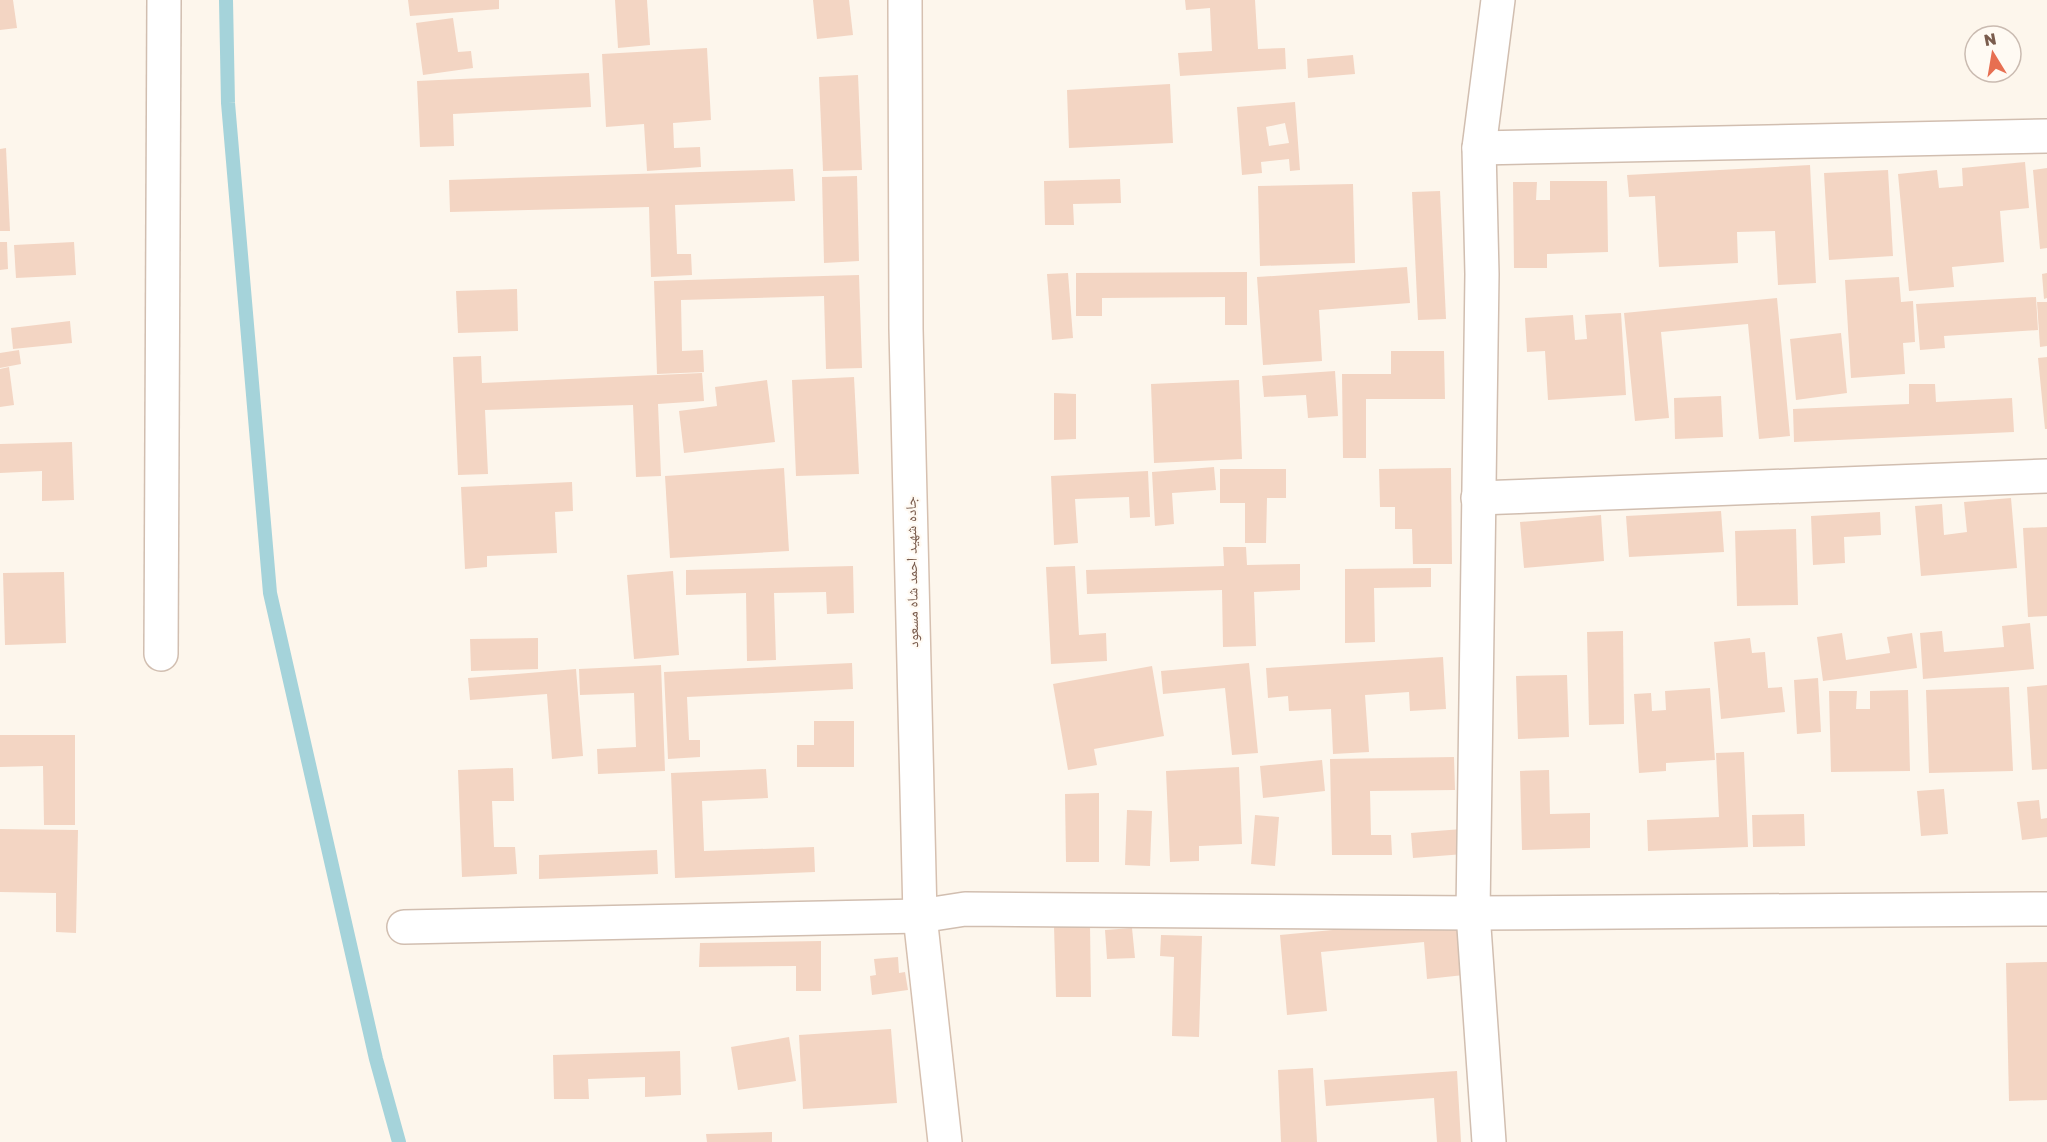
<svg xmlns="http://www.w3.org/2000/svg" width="2047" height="1142" font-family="'Golos Text','Noto Naskh Arabic',sans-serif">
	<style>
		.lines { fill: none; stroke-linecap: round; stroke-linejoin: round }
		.stream { stroke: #a5d3da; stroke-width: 14 }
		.building { fill: #f3d5c3; fill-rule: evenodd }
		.street-casing { stroke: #d1beb0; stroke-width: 36 }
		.secondary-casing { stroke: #d6c0b0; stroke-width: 36 }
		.street { stroke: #fff; stroke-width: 33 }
		.secondary { stroke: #fff; stroke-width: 33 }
		.labels { text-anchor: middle; stroke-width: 4.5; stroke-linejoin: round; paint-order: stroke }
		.street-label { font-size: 15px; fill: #7a5c4d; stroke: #fffaf3 }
	</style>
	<rect width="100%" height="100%" fill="#fdf6ec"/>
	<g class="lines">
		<path class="stream" d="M226,0L228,103L270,593L376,1059L399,1142"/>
	</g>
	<g class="building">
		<path d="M0,0H13L17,28L0,30Z"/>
		<path d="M408,0H499V9L410,16Z"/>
		<path d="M615,0H647L650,45L618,48Z"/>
		<path d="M813,0H849L853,35L817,39Z"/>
		<path d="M1185,0H1255L1258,49L1285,48L1286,69L1180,76L1178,53L1212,51L1210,8L1186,10Z"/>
		<path d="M453,18L458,52L471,51L473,68L423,75L416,23Z"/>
		<path d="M707,48L711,120L673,123L674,148L700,147L701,167L647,171L644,124L606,127L602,54Z"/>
		<path d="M1353,55L1355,74L1308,78L1307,59Z"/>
		<path d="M589,73L591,107L453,114L454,146L420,147L417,81Z"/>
		<path d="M858,75L862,170L823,171L819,77Z"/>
		<path d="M1170,84L1173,143L1069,148L1067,90Z"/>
		<path d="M1295,102L1300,170L1290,171L1289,159L1261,162L1262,173L1242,175L1237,107ZM1285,123L1289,143L1269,146L1266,127Z"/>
		<path d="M6,148L10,231H0V149Z"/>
		<path d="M2025,162L2029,208L2000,211L2004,262L1952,267L1954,287L1909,291L1898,174L1937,170L1939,188L1963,186L1962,168Z"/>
		<path d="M1810,165L1816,283L1778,285L1775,231L1737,232L1738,263L1659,267L1655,196L1629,197L1627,175Z"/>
		<path d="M2047,168V248L2040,249L2033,170Z"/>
		<path d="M793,169L795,201L675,205L677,254H691L692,275L651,277L649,207L450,212L449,180Z"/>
		<path d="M1888,170L1893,256L1829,260L1824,173Z"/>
		<path d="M857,176L859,261L824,263L822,177Z"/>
		<path d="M1120,179L1121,203L1073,204L1074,225H1045L1044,181Z"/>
		<path d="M1550,181H1607L1608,252L1547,254V268H1514L1513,182H1537L1536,200H1550Z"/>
		<path d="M1353,184L1355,263L1260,266L1258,186Z"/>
		<path d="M1440,191L1446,319L1418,320L1412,192Z"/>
		<path d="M0,242H7L8,269L0,270Z"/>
		<path d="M74,242L76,275L16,278L14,245Z"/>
		<path d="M1407,267L1410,303L1319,310L1322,361L1263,365L1257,277Z"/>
		<path d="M1247,272V325H1225V297L1102,298V316H1076V273Z"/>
		<path d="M1068,273L1073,338L1052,340L1047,274Z"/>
		<path d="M2047,273V298L2044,299L2042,274Z"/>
		<path d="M859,275L862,368L826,369L824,296L681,300L682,351L703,350L704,372L657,374L654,281Z"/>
		<path d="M1899,277L1901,302L1913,301L1915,342L1903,343L1905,374L1851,378L1845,280Z"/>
		<path d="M517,289L518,331L458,333L456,291Z"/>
		<path d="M2036,297L2038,330L1944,336L1945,348L1920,350L1916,304Z"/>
		<path d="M1777,298L1790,436L1759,439L1748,324L1661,332L1669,418L1635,421L1624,313Z"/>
		<path d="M2037,302H2047V346L2040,347Z"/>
		<path d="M1621,313L1626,395L1548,400L1545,351L1527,352L1525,318L1573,315L1575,340L1587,339L1585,315Z"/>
		<path d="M70,321L72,343L13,349L11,328Z"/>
		<path d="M1841,333L1847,393L1796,400L1790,339Z"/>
		<path d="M19,350L21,364L0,368V353Z"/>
		<path d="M1391,351H1444L1445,399H1366V458H1343L1342,374H1391Z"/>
		<path d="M481,356L482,383L702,373L704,401L658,404L661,476L636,477L633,405L485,410L488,474L458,475L453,357Z"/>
		<path d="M2047,357V429H2045L2038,358Z"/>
		<path d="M9,367L14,405L0,407V369Z"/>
		<path d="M1335,371L1338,416L1308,418L1306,395L1264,397L1262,376Z"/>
		<path d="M854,377L859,474L796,476L792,380Z"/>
		<path d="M767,380L775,442L684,453L679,411L717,406L715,387Z"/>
		<path d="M1239,380L1242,459L1154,463L1151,384Z"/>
		<path d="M1909,384H1935L1936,402L2012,398L2014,432L1794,442L1793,409L1909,404Z"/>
		<path d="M1054,393L1076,394V439L1054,440Z"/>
		<path d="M1721,396L1723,437L1675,439L1674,398Z"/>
		<path d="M72,442L74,500L42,501V471L0,473V444Z"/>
		<path d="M1214,467L1216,490L1172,493L1174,524L1155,526L1152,472Z"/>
		<path d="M784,468L789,551L670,558L665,476Z"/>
		<path d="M1451,468L1452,564H1413L1412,529H1395V507H1380L1379,469Z"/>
		<path d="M1220,469H1286V498H1267L1266,543H1245V503H1220Z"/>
		<path d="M1148,471L1150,517L1130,518L1129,497L1075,499L1078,543L1054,545L1051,476Z"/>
		<path d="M572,482L573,511L555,512L557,553L487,556V567L465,569L461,487Z"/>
		<path d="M2011,498L2017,568L1921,576L1915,506L1942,504L1944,535L1967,532L1964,502Z"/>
		<path d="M1721,511L1724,552L1629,557L1626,516Z"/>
		<path d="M1880,512L1881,535L1844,537L1845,563L1813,565L1811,516Z"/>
		<path d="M1601,515L1604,561L1524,568L1520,522Z"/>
		<path d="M2047,527V616L2028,617L2023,528Z"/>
		<path d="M1796,529L1798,605L1737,606L1735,531Z"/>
		<path d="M1223,547H1246L1247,565L1300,564V590L1254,592L1256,646L1223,647L1222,590L1087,594L1086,570L1224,566Z"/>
		<path d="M853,566L854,613L827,614L826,592L774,593L776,660L747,661L746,593L686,595V570Z"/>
		<path d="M1075,566L1079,635L1106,633L1107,661L1051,664L1046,567Z"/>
		<path d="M1431,568V587L1374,588L1375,642L1345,643V569Z"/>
		<path d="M673,571L679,655L634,659L627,575Z"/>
		<path d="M64,572L66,643L5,645L3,573Z"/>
		<path d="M2030,623L2034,669L1923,679L1920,633L1942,631L1944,652L2004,647L2002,626Z"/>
		<path d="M1623,631L1624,724L1589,725L1587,632Z"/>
		<path d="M1842,633L1846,660L1890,653L1887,637L1912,633L1917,668L1823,681L1817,637Z"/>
		<path d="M538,638V669L471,671L470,639Z"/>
		<path d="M1750,638L1752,653L1765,652L1768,688L1782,687L1785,712L1721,719L1714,642Z"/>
		<path d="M1443,657L1446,709L1410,711L1409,692L1365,695L1369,752L1333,754L1331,709L1289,711L1288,696L1268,698L1266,668Z"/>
		<path d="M852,663L853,689L687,697L689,740H700V757L668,759L664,672Z"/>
		<path d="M1249,663L1258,753L1232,755L1225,688L1163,694L1161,671Z"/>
		<path d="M661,665L665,771L598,774L597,749L636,747L634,693L580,695L579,669Z"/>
		<path d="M1152,666L1164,736L1094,749L1097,765L1068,770L1053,684Z"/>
		<path d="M576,669L583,756L552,759L547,694L470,700L468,678Z"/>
		<path d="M1567,675L1569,737L1518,739L1516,676Z"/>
		<path d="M1818,678L1821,732L1797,734L1794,680Z"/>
		<path d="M2047,685V769L2032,770L2027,687Z"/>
		<path d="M2009,687L2013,771L1929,773L1926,690Z"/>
		<path d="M1710,688L1715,760L1666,763V771L1639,773L1634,694L1651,693L1652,711L1666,710L1665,691Z"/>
		<path d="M1908,690L1910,771L1831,772L1829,691H1857L1856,709H1870V691Z"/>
		<path d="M814,721H854V767H797V745H814Z"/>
		<path d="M0,735H75V825H44L43,766L0,767Z"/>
		<path d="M1744,752L1748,847L1648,851L1647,820L1719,817L1716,753Z"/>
		<path d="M1454,757L1455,790L1370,791L1371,835H1391L1392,855H1332L1330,759Z"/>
		<path d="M1322,760L1325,791L1263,798L1260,766Z"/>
		<path d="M1239,767L1242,844L1199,846V861L1170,862L1166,771Z"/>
		<path d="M513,768L514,801H492L494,847H515L517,874L462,877L458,770Z"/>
		<path d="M766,769L768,798L702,801L704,851L814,847L815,872L675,878L671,773Z"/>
		<path d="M1549,770L1550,814L1590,813V848L1522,850L1520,771Z"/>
		<path d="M1944,789L1948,834L1921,836L1917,791Z"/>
		<path d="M1099,793V862H1066L1065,794Z"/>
		<path d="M2039,800L2041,819L2047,818V837L2022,840L2017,802Z"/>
		<path d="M1127,810L1152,811L1150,866L1125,865Z"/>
		<path d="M1804,814L1805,846L1753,847L1752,815Z"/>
		<path d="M1255,815L1279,817L1275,866L1251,864Z"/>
		<path d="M0,829L78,830L76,933L56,932V893L0,892Z"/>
		<path d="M1462,829L1464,854L1413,858L1411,833Z"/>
		<path d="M657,850L658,874L539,879V855Z"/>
		<path d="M1459,918L1464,975L1427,979L1424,942L1321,952L1327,1011L1287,1015L1280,935Z"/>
		<path d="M1090,925L1091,997H1056L1054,926Z"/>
		<path d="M1132,928L1135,958L1107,959L1105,930Z"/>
		<path d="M1161,935L1202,936L1199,1037L1172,1036L1174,957L1160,956Z"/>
		<path d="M821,941V991H796V966L699,967L700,943Z"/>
		<path d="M898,957L899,973L905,972L908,990L872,995L870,976L876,975L874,959Z"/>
		<path d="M2047,962V1100L2009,1101L2006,963Z"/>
		<path d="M891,1029L897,1103L803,1109L799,1035Z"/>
		<path d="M789,1037L796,1081L738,1090L731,1047Z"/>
		<path d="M680,1051L681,1095L645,1097V1077L588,1079L589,1099H554L553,1055Z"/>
		<path d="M1313,1068L1317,1142H1281L1278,1070Z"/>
		<path d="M1457,1071L1461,1142H1437L1434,1098L1326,1106L1324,1080Z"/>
		<path d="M772,1132V1142H707L706,1134Z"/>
	</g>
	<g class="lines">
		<defs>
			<g id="street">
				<path d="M1479,148L2047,136"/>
				<path d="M1478,498L2047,476"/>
				<path d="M161,654L164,0"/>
				<path d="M404,927L920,916L965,909L1473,913L2047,909"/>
				<path d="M1489,1142L1473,913L1482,274L1479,148L1498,0"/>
			</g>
			<path id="secondary" d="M905,0L906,329L920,916L945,1142"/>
		</defs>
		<use href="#street" class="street-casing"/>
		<use href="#secondary" class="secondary-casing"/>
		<use href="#street" class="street"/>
		<use href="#secondary" class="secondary"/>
	</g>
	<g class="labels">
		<g class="street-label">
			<text transform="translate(912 572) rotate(-91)" y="5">جاده شهيد احمد شاه مسعود</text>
		</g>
	</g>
	<g transform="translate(1993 54) rotate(349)"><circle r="28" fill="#fffaf3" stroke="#cabbb1" stroke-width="1.5"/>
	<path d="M0-4.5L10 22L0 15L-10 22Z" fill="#e76f51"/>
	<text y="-9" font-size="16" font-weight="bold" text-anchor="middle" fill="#7a5c4d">N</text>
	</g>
</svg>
